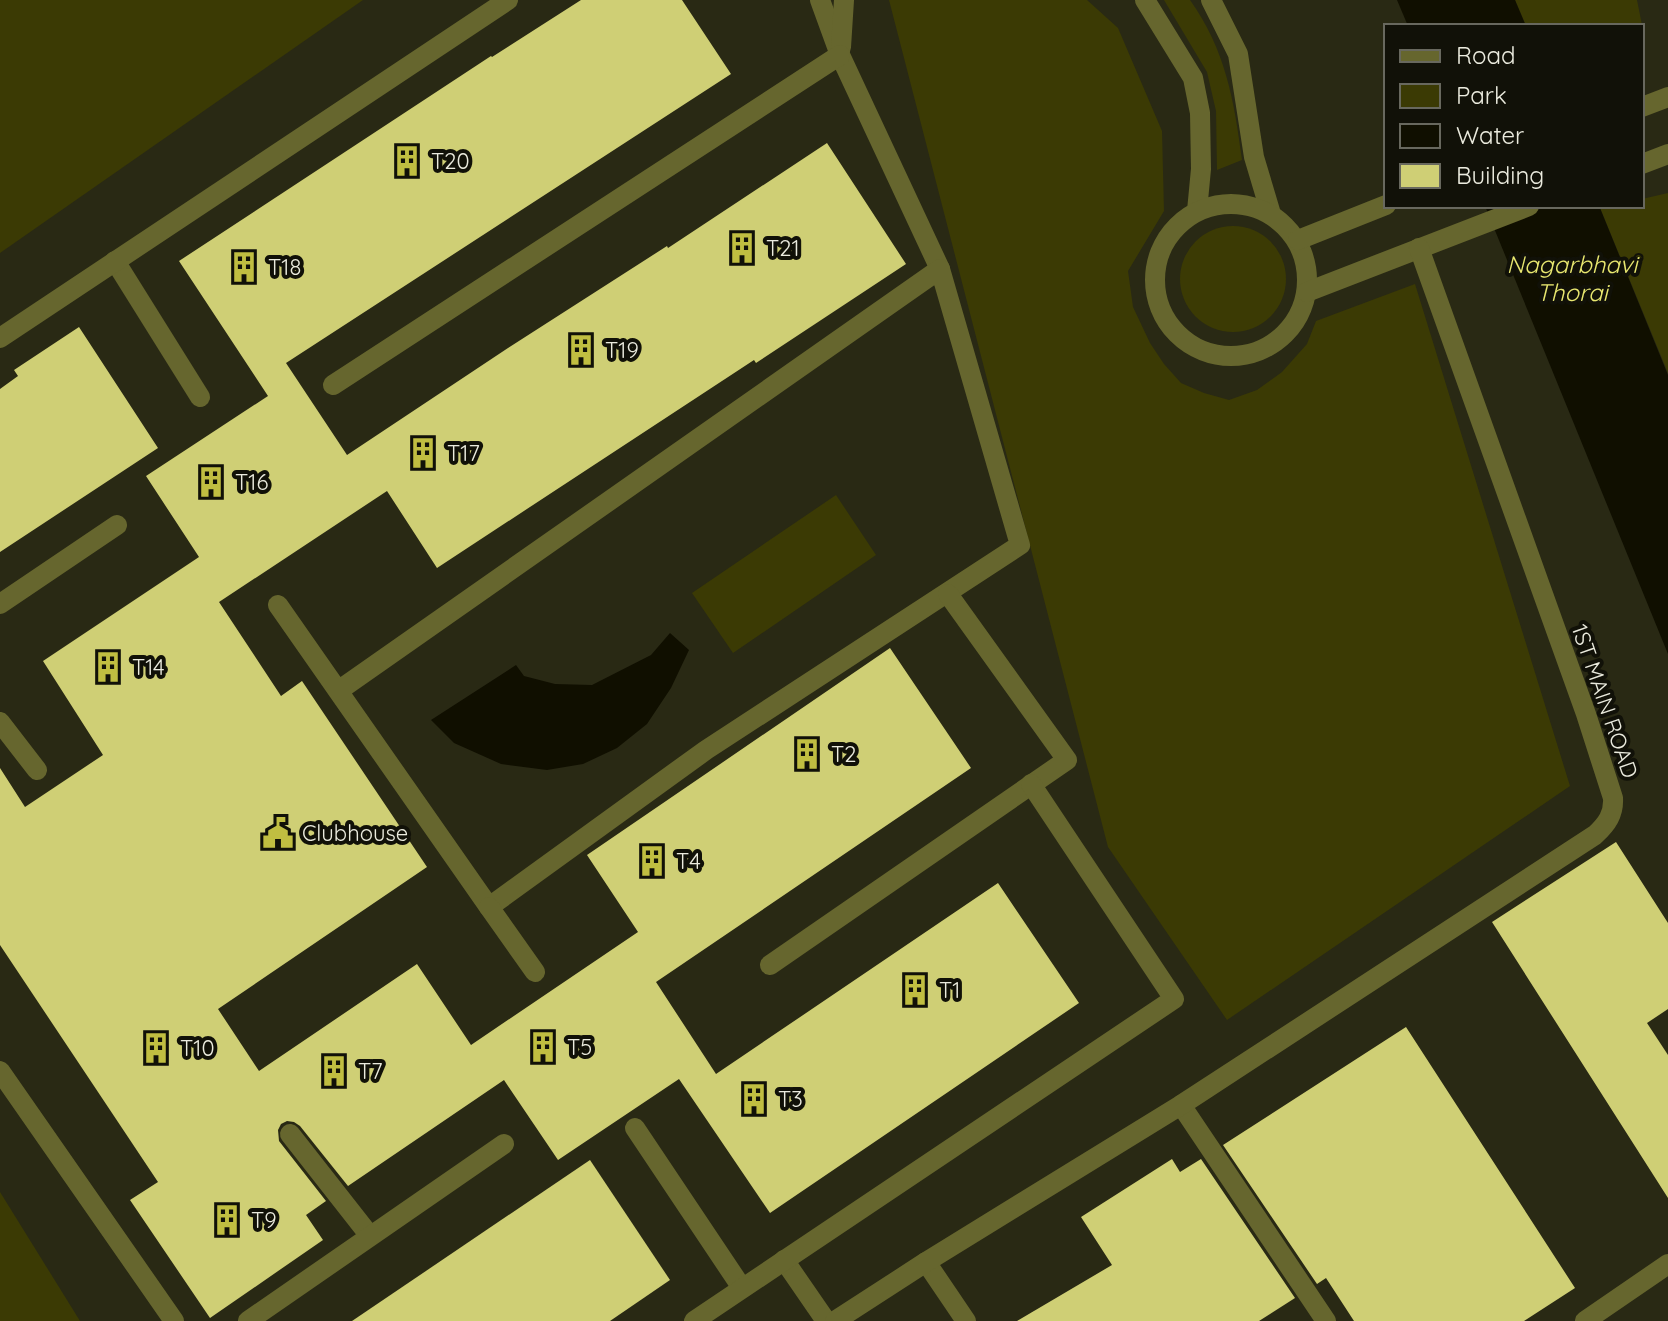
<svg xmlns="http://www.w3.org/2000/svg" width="1668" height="1321" font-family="Quicksand,sans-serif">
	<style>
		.green { fill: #3b3a04 }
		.water { fill: #100f00 }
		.building { fill: #cfcf75 }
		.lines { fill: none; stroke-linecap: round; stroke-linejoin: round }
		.minor { stroke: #66662e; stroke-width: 20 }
		.labels { text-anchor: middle; stroke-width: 8; stroke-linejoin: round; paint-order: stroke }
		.poi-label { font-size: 22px; fill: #ebebde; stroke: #111108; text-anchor: start }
		.street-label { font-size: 22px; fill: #ebebde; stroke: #111108 }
		.water-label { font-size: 24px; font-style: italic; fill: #e9e870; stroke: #111108 }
	</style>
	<rect width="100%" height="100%" fill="#292914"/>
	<g class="green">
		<path d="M0,0H363L0,253Z"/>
		<path d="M889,0H1087L1118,28L1162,131L1164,211L1128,271L1133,307L1150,343L1164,364L1181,383L1204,393L1229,400L1257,390L1282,372L1307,344L1316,321L1415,284L1570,786L1227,1020L1108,847Z"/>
		<path d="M1164,0H1190C1226,51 1234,100 1242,160L1217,170L1216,111L1207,72Z"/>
		<path d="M1515,0H1637L1645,40L1642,41V26H1526Z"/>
		<path d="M1668,193V373L1600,208L1611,206H1642V199Z"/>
		<circle cx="1233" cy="279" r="53"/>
		<path d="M836,495L876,555L733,653L692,593Z"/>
		<path d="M0,1192L80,1321H0Z"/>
	</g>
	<g class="water">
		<path d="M1397,0H1515L1526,26H1408Z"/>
		<path d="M1485,206H1599L1600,208L1668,375V654Z"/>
		<path d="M670,633L689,650L671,688L647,724L617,748L583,764L547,770L501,764L454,743L431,720L516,665L524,676L555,684L592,685L651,655Z"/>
	</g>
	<g class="building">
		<path d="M581,0H682L731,74L286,363L347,455L508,348L667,246L668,248L827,143L906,264L756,363L754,360L437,568L387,491L219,602L281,696L302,681L427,867L218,1009L259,1071L417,964L471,1045L638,932L587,855L890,648L971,768L656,982L716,1074L998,883L1079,1003L770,1213L679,1079L558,1160L504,1080L348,1186L300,1126L294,1122L287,1121L281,1124L278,1130L279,1141L326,1201L306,1215L323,1240L210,1318L130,1200L158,1182L0,945V768L25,807L103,755L43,661L199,557L146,476L268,396L179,261L491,56L492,57Z"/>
		<path d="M79,327L158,448L0,552V389L18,376L14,370Z"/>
		<path d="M1616,842L1668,923V1009L1647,1023L1668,1055V1198L1492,922Z"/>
		<path d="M1406,1027L1575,1288L1524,1321H1354L1326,1278L1317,1284L1223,1145Z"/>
		<path d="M1172,1159L1180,1172L1201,1159L1295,1298L1259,1321H1017L1112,1265L1081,1217Z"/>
		<path d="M590,1160L670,1280L610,1321H352Z"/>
	</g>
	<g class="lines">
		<g class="minor">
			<path d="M820,0L840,55L940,269"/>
			<path d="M1145,0L1193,78L1200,113L1201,169L1197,211"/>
			<path d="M1211,0L1238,54L1254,157L1271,214"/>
			<path d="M841,47L844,0"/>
			<path d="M1642,107L1668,97"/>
			<path d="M1642,164L1668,154"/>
			<circle cx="1231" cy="280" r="76"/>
			<path d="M1298,240L1386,205"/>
			<path d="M115,261L200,397"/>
			<path d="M1307,292L1529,206"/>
			<path d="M0,338L508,0"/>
			<path d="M333,385L840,55"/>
			<path d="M0,604L117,525"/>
			<path d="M278,605L489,907L706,750L1020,545L940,269L338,691"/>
			<path d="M0,722L37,770"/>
			<path d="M489,907L535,972"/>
			<path d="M770,965L1067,760L948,594"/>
			<path d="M0,1071L174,1321"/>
			<path d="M1181,1105L1326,1321"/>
			<path d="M635,1128L742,1288"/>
			<path d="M290,1134L370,1236"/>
			<path d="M784,1260L826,1321"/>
			<path d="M926,1262L966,1321"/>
			<path d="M248,1321L504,1144"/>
			<path d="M694,1321L1174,999L1031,784"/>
			<path d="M835,1321L926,1262L1181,1105L1595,835C1607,824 1614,814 1613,798L1586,714L1419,248"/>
			<path d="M1585,1321L1668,1264"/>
		</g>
	</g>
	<defs>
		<symbol id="building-bare" viewBox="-9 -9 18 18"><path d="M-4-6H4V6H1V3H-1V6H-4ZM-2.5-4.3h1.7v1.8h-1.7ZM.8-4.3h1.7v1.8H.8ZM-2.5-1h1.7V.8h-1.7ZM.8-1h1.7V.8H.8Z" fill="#c0be41" stroke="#111108" stroke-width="2.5" paint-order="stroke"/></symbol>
		<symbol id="civic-bare" viewBox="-9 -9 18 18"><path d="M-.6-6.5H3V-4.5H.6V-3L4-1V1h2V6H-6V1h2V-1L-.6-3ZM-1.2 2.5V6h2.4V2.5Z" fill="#c0be41" stroke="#111108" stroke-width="2.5" paint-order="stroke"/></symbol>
	</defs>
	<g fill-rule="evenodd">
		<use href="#building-bare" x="385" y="139" width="44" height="44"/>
		<use href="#building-bare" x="720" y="226" width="44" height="44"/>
		<use href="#building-bare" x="222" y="245" width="44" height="44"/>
		<use href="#building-bare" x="559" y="328" width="44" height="44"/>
		<use href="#building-bare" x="401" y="431" width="44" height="44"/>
		<use href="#building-bare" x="189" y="460" width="44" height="44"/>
		<use href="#building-bare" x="86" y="645" width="44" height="44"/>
		<use href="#building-bare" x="785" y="732" width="44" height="44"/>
		<use href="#civic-bare" x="256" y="811" width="44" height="44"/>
		<use href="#building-bare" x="630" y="839" width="44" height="44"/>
		<use href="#building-bare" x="893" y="968" width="44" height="44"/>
		<use href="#building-bare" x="521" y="1025" width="44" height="44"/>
		<use href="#building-bare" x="134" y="1026" width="44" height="44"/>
		<use href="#building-bare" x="312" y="1049" width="44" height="44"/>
		<use href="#building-bare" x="732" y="1077" width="44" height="44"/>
		<use href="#building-bare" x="205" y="1198" width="44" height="44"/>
	</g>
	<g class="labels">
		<g class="poi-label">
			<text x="431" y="169">T20</text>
			<text x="766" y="256">T21</text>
			<text x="268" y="275">T18</text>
			<text x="605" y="358">T19</text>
			<text x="447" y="461">T17</text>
			<text x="235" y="490">T16</text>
			<text x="132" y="675">T14</text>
			<text x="831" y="762">T2</text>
			<text x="302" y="841">Clubhouse</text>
			<text x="676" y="869">T4</text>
			<text x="939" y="998">T1</text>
			<text x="567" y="1055">T5</text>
			<text x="180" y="1056">T10</text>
			<text x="358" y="1079">T7</text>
			<text x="778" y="1107">T3</text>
			<text x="251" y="1228">T9</text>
		</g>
		<g class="street-label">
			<text transform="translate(1605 701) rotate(71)" y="8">1ST MAIN ROAD</text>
		</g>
		<g class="water-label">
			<text x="1572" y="273">Nagarbhavi<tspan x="1572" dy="28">Thorai</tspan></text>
		</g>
	</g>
	<rect x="1384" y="24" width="260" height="184" fill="#111108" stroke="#68685e" stroke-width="2"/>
	<rect x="1400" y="50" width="40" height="12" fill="#66662e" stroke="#68685e" stroke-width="2"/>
	<text x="1456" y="64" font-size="24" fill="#ebebde">Road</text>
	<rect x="1400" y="84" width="40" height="24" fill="#3b3a04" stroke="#68685e" stroke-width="2"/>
	<text x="1456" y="104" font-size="24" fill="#ebebde">Park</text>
	<rect x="1400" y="124" width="40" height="24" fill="#100f00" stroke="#68685e" stroke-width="2"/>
	<text x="1456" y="144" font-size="24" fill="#ebebde">Water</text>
	<rect x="1400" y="164" width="40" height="24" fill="#cfcf75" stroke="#68685e" stroke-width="2"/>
	<text x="1456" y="184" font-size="24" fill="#ebebde">Building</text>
</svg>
